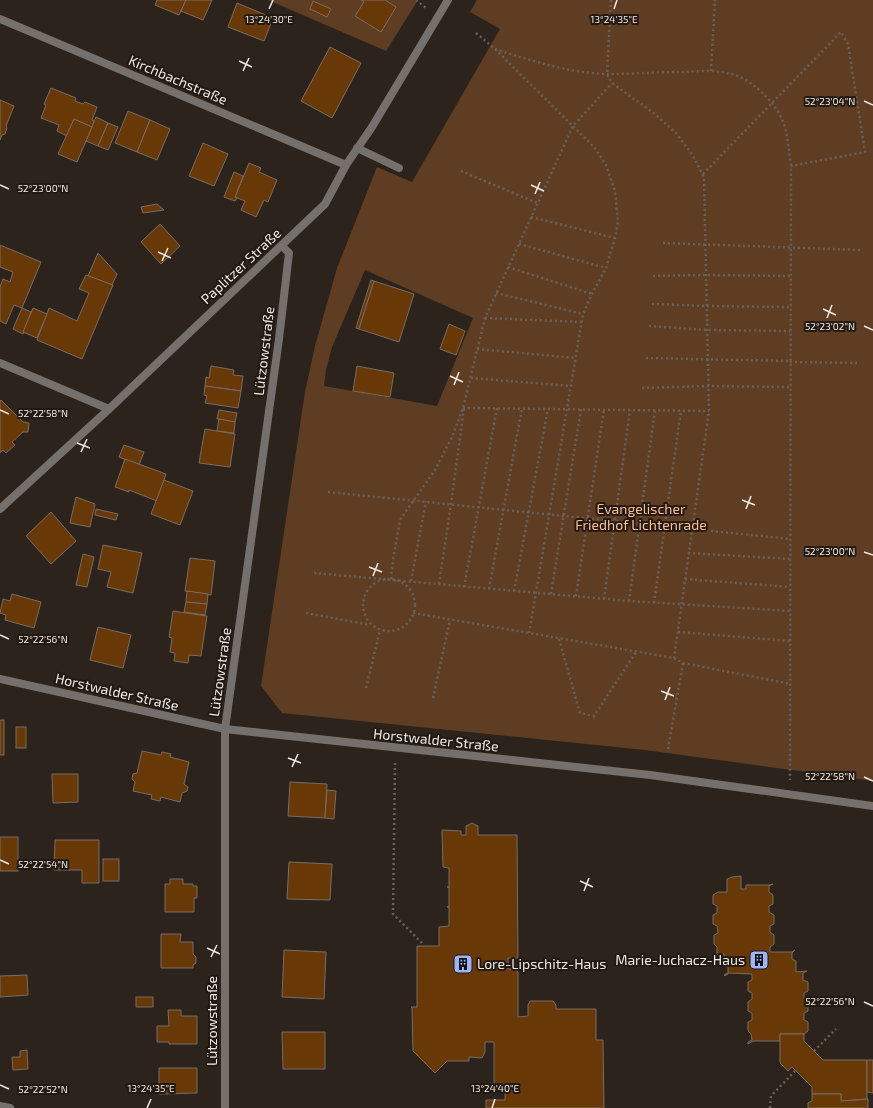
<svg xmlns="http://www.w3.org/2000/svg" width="873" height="1108" font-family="'Exo 2',sans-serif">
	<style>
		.green { fill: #5e3d23; fill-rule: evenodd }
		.building { fill: #683806; stroke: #786d64 }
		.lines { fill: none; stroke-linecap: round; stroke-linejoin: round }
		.path { stroke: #69615b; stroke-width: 2.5; stroke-dasharray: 2 3; stroke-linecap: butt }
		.service { stroke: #75706c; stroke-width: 8 }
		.minor { stroke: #75706c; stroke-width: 8 }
		.ticks { fill: none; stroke: #efe9e4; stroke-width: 1.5 }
		.labels { text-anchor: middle; stroke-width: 4; stroke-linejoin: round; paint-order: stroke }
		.street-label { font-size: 14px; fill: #efe9e4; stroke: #231913 }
		.park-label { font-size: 14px; fill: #fdbf8f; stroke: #231913 }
		.poi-label { font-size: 14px; fill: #efe9e4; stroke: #231913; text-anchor: end }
		.ticks-label { font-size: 10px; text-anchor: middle; fill: #efe9e4; stroke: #231913; stroke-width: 4; stroke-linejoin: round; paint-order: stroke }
	</style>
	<rect width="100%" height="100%" fill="#2c231c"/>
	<g class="green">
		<path d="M268,0H418L386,51Z"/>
		<path d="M477,0H873V781L645,750L282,713L261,686L305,392L315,346L337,268L377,167L412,182L500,29L470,12ZM365,270L473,318L437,406L324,386L326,370L332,347Z"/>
	</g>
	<g class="building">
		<path d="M157,0H186L179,15L155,5Z"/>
		<path d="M186,0H212L203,20L181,11Z"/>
		<path d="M361,0H385L396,7L381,32L355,16L364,2Z"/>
		<path d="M313,1L331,9L327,17L310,9Z"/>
		<path d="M237,3L273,18L264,41L228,27Z"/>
		<path d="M330,47L361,63L332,118L301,101Z"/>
		<path d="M51,88L76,98L75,101L83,104L85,102L97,107L92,120L94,121L92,127L74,119L67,136L57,131L59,125L41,118L46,105L44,104Z"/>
		<path d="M0,100L14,106L6,126L7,128L5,134L2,135L0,140Z"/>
		<path d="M128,111L150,120L137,152L115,143Z"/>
		<path d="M96,117L108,123L98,146L86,141Z"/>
		<path d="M74,119L92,127L77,162L58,154Z"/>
		<path d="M150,120L170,129L157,160L137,152Z"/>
		<path d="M108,123L118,127L108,150L98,146Z"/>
		<path d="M203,143L228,154L214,186L189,176Z"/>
		<path d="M249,163L261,168L259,172L277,180L268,202L264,200L256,217L241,210L245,201L235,197Z"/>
		<path d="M234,172L243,176L235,197L237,198L235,201L224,197Z"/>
		<path d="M157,204L164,210L143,213L141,207Z"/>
		<path d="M160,224L180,246L161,264L141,242Z"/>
		<path d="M0,245L41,262L22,308L14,305L6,324L0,321V287L3,279L10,282L13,272L0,267Z"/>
		<path d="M98,253L117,274L112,285L88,276Z"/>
		<path d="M86,275L113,285L82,359L37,340L49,308L77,321L89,293L79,289Z"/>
		<path d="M371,280L374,281L359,329L356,328Z"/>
		<path d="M374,281L414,294L399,342L359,329Z"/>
		<path d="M22,308L31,312L23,334L13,329Z"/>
		<path d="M33,308L47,314L37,338L23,332Z"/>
		<path d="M449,324L465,331L456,355L440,349Z"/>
		<path d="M211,366L234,370L233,375L243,376L241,391L205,386L206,377L209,378Z"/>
		<path d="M357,366L394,373L390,397L353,391Z"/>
		<path d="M205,386L241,391L238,408L205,403L207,396L204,395Z"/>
		<path d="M1,400L23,422L29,423L28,432H23L12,442L15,445L6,453L3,450L0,453V401Z"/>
		<path d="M219,410L237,413L235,422L217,419Z"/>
		<path d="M219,419L235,422L234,433L217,431Z"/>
		<path d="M205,429L235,434L230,467L199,463Z"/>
		<path d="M124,445L144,452L139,465L119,457Z"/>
		<path d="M125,459L166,474L157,501L129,490V492L115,487Z"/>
		<path d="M164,480L193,491L180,525L151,514Z"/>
		<path d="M76,497L95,504L90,527L70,523Z"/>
		<path d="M96,509L118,514L116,520L95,515Z"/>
		<path d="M51,512L76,541L51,564L26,536Z"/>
		<path d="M103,545L142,553L133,593L107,587L111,572L98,569Z"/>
		<path d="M83,554L94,557L87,587L76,585Z"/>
		<path d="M190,558L215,561L211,595L185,591Z"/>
		<path d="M187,591L208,594L207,604L186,602Z"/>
		<path d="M12,594L41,602L34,628L5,620L6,615L0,613L3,599L10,601Z"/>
		<path d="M186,602L207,604L205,615L184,612Z"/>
		<path d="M173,611L207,616L201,656L189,655L188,663L174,661L175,653L170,652L172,638L169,637Z"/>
		<path d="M98,627L131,635L123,668L90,660Z"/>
		<rect x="0" y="720" width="4" height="35"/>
		<rect x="16" y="727" width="10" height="21"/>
		<path d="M142,751L161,755L162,752L171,754L170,757L189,762L184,784L188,787L187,791L182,793L180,802L161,797L160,801L151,799L152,795L133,791L135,782L132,779L133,774L137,773Z"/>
		<path d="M52,774H78V802L53,803Z"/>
		<path d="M290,782L327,784L325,818L288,816Z"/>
		<path d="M327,790L336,791L334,819L325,818Z"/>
		<path d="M472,823L478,826V835H517L518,958H508V969H514L518,972V1017L528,1016V1005L530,1001H553L556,1005V1009H596V1040H603L604,1108H486V1100H505V1089H499L494,1087V1042H485V1052L482,1058L469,1057V1061H447L435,1073L413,1051L412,1008L411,1007H417V946H439V927L449,926V907H447L449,906V887H447H449V868L443,867L442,830L461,831V835H466V826Z"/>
		<rect x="0" y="837" width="18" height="34"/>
		<path d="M55,840H99V883H82V870H54Z"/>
		<rect x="103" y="859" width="16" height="22"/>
		<path d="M289,862L332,864L330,900L287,899Z"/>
		<path d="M741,876V889H746V885H769L773,884L769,886V892L773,895V904L769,906V912L774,915V924L770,926V932L774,935V944L770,947V952H792L795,950L792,953V959L796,961V972L807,971L803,973V980L808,982V991L804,993V999L808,1002V1011L804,1013V1020L808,1022V1031L804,1034H780V1041H753L748,1044V1042L752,1040L751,1034L748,1031V1022L752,1020V1013L748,1011V1002L752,999V993L748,991V982L752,980V974L729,973L725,976L724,975L728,973V967L724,964V954L713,955L717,953V947L714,944V935L718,933L717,926L713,924V915L717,913V906L713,904V895L718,892H727V879L732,877Z"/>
		<path d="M170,879H183V884H193V886H197V898H194V912H165V884H170Z"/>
		<path d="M161,934H181L180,942H193V954L196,957V963L193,965V968H161Z"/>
		<path d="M284,950L326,952L324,999L282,997Z"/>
		<path d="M27,975L28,995L0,997V976Z"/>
		<rect x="136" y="997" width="17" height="10"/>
		<path d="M168,1010H181V1016H197V1044H169V1042H157V1026H169Z"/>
		<path d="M282,1032H325V1069H283Z"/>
		<path d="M780,1034H804V1041L823,1060H867V1098L868,1099L841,1101V1094H812V1087L792,1067L788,1071L780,1063Z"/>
		<path d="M27,1050L28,1069L13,1070L12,1057H20V1051Z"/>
		<path d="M867,1060H873V1093L867,1092Z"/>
		<path d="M159,1068H197V1093L159,1094Z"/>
		<path d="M812,1094H841V1101L868,1099V1108H808V1103L812,1101Z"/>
	</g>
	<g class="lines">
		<g class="path">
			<path d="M416,0L426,8"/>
			<path d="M611,0L607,74L612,83L655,114L677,134L693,156L704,177L709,411L674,658"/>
			<path d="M476,33L495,49L594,147L606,165L615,191L618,222L615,238L606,268L592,294L583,314L529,634"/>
			<path d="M495,49C532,61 569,73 608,74C633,74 659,72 684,72C698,71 713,70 727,73C749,76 776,102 784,124C788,138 789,151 791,166L790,780"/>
			<path d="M711,71L715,0"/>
			<path d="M461,171L537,203"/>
			<path d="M703,174L841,32L848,44L865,152L791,166"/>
			<path d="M531,217L615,238"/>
			<path d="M663,243L861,250"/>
			<path d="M519,244L606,268"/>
			<path d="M508,267L592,294"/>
			<path d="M653,276L706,275L790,276"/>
			<path d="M496,293L583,314"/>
			<path d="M652,304L707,306L790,307"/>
			<path d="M485,318L582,322"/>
			<path d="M649,326L707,330L790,331"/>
			<path d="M477,349L576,358"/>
			<path d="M646,358L790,361"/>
			<path d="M790,362L859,363"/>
			<path d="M471,378L571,386"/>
			<path d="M642,388L708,386L790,387"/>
			<path d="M463,408L709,411"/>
			<path d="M328,492L790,539"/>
			<path d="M688,553L790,559"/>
			<path d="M314,573L629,601L790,611"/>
			<circle cx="389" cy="605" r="26"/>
			<path d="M391,579L393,560L400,520L435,470L452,437L463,408L485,318L573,126L612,83"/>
			<path d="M685,579L790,587"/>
			<path d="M411,581L426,501"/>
			<path d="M439,584L451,504L464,408"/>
			<path d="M464,587L497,408"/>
			<path d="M489,589L522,408"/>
			<path d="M514,591L548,409"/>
			<path d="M551,594L581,409"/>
			<path d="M576,596L604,409"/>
			<path d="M604,599L630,410"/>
			<path d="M629,601L655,410"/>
			<path d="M654,603L681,410"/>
			<path d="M306,613L370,625"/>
			<path d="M413,613L674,658L683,663L791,684"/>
			<path d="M678,632L790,641"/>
			<path d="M559,639L580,713L594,716L636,652"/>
			<path d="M366,688L380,630"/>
			<path d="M433,698L450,620"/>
			<path d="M668,749L683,663"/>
			<path d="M395,763L393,914L422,943"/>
			<path d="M814,1051L836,1029"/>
			<path d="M770,1108L771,1096L795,1071"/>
		</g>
		<path class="service" d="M357,148L399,168"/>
		<g class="minor">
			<path d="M0,19L346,165"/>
			<path d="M0,363L109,409"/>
			<path d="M0,509L109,409L325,204L346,165L372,127L448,0"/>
			<path d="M0,679L225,729L650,775L873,806"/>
			<path d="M0,1106L10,1108"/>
			<path d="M225,1108V729L279,339L289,253L282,246"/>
		</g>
	</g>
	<path class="ticks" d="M269,9L273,0M614,9L617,0M239,61L252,67M243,71L249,58M864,101L873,105M0,185L9,189M531,185L544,191M535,194L540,182M158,252L171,258M162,261L168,248M823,309L836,315M827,318L832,305M864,326L873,330M450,376L463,382M454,385L459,372M0,410L9,414M77,443L90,448M81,452L87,439M742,500L755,505M746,509L751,496M864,552L873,555M369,567L382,572M373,576L378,563M0,635L9,639M661,691L674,696M665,700L670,687M288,758L301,763M292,767L298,754M864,777L873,781M0,860L9,864M580,881L593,887M584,891L589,878M207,948L220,954M211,957L217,945M864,1002L873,1006M0,1085L9,1089M147,1108L151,1099M492,1108L495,1099"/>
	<defs>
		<symbol id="building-square" viewBox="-11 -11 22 22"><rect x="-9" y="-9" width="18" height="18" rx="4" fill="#9bb5fd" stroke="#231913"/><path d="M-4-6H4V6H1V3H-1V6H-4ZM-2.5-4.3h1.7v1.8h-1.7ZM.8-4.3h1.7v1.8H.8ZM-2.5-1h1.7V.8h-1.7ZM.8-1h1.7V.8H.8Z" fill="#111"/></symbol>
	</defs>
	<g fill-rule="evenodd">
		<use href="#building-square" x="748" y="949" width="22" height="22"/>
		<use href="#building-square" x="452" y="953" width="22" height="22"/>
	</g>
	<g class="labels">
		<g class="street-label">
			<text transform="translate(178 80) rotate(23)" y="5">Kirchbachstraße</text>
			<text transform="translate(241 266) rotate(-43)" y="5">Paplitzer Straße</text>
			<text transform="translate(264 351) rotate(-83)" y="5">Lützowstraße</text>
			<text transform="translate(220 672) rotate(-82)" y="5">Lützowstraße</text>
			<text transform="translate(117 692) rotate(13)" y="5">Horstwalder Straße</text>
			<text transform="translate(436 740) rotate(6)" y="5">Horstwalder Straße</text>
			<text transform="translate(212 1021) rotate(-90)" y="5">Lützowstraße</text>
		</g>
		<g class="park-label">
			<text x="641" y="514">Evangelischer<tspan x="641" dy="16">Friedhof Lichtenrade</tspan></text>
		</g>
		<g class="poi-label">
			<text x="745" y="965">Marie-Juchacz-Haus</text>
			<text x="477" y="969" text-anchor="start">Lore-Lipschitz-Haus</text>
		</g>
	</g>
	<g class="ticks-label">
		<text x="269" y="23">13°24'30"E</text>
		<text x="614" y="23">13°24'35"E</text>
		<text x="830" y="105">52°23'04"N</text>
		<text x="43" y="192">52°23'00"N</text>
		<text x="830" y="330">52°23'02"N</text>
		<text x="43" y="417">52°22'58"N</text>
		<text x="830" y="555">52°23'00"N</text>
		<text x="43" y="643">52°22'56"N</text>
		<text x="830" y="780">52°22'58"N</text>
		<text x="43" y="868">52°22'54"N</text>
		<text x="830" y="1005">52°22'56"N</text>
		<text x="151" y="1092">13°24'35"E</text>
		<text x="495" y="1092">13°24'40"E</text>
		<text x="43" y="1093">52°22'52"N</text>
	</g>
</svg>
